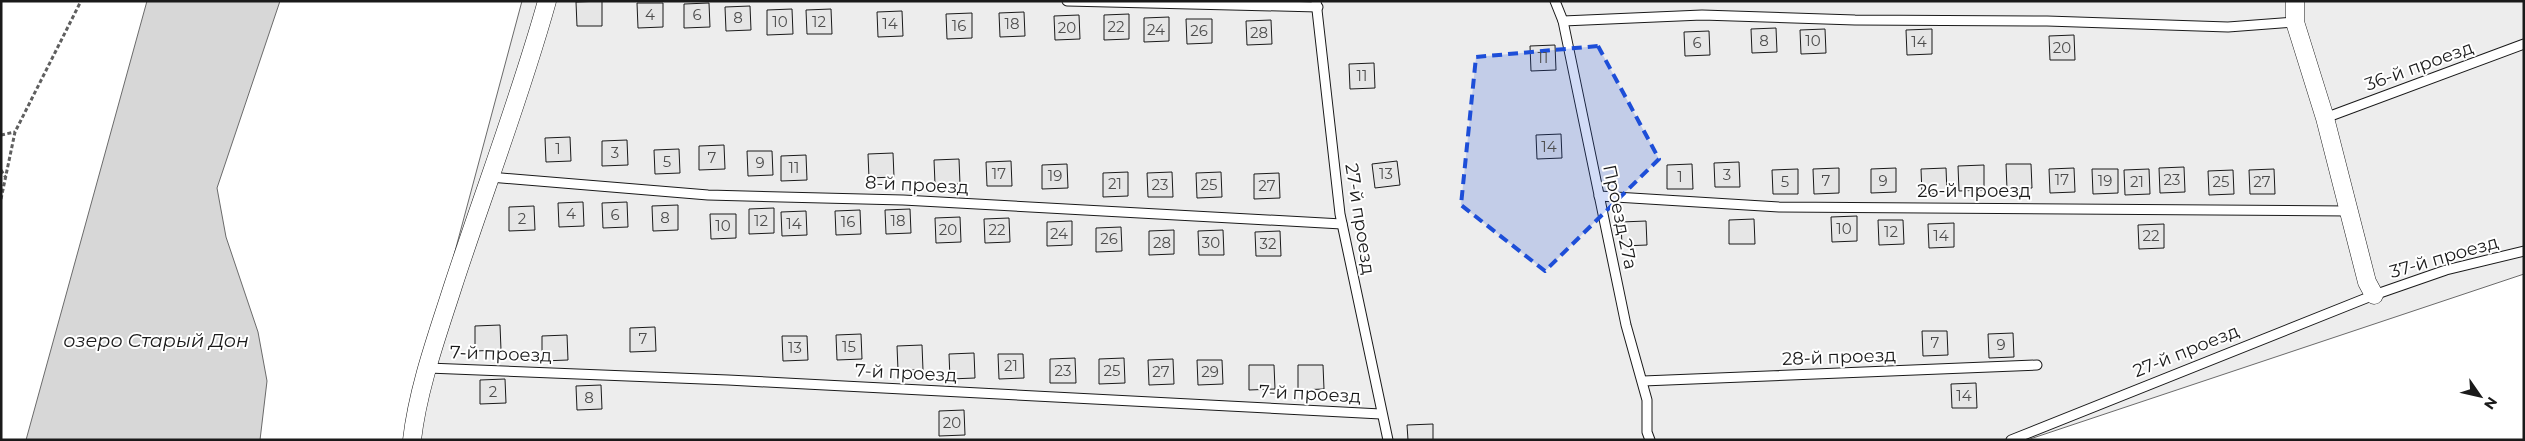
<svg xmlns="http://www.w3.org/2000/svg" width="2525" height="441" font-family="Montserrat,sans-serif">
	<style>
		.built { fill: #ededed; stroke: #6a6a6a }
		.water { fill: #d7d7d7; stroke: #6a6a6a }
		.building { fill: #e6e6e6; stroke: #1a1a1a }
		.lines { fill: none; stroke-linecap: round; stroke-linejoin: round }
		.lane-casing { stroke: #1a1a1a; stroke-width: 11 }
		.street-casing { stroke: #1a1a1a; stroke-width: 19 }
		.path { stroke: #5f5f5f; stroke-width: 3; stroke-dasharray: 4 2.5; stroke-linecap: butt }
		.lane { stroke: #fff; stroke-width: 9 }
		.street { stroke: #fff; stroke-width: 18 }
		.marked { fill: #1d4ed8; fill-opacity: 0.2; stroke: #1d4ed8; stroke-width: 4; stroke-dasharray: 10 6; stroke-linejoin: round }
		.labels { text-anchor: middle; stroke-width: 4; stroke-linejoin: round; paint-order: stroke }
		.number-label { font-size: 15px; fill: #4d4d4d }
		.street-label { font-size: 18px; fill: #1a1a1a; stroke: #fff }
		.water-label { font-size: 19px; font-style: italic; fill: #1a1a1a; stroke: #fff }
	</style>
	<rect width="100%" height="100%" fill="#fff"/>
	<path class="built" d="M522,1H2524V274L2027,440H408L412,412Z"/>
	<path class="water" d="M147,1H280L217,188L226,237L258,332L267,381L260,440H26Z"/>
	<g class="building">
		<path d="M602,1V26H577L576,2Z"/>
		<path d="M637,3H663V27L638,28Z"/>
		<path d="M709,3L710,27L684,28V4Z"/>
		<path d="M750,6L751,30L726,31L725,7Z"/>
		<path d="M792,9L793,34L767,35V10Z"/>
		<path d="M831,9L832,34H807L806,10Z"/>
		<path d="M902,11L903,36L878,37L877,12Z"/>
		<path d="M1024,12L1025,36L1000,37L999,13Z"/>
		<path d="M972,13V38L947,39L946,14Z"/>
		<path d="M1129,14V39L1104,40V15Z"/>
		<path d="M1079,15L1080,39L1055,40L1054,16Z"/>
		<path d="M1169,17V41L1144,42V18Z"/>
		<path d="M1186,19H1212V43L1187,44Z"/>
		<path d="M1271,20L1272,44L1247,45L1246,21Z"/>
		<path d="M1776,28L1777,52L1752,53L1751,29Z"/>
		<path d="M1825,29L1826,53L1801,54L1800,30Z"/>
		<path d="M1932,29V54L1907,55L1906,30Z"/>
		<path d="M1709,31L1710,55L1685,56L1684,32Z"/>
		<path d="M2074,35L2075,60H2050L2049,36Z"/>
		<path d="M1555,45L1556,70L1531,71L1530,46Z"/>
		<path d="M1374,63L1375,88L1350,89L1349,64Z"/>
		<path d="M1561,134L1562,158L1537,159L1536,135Z"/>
		<path d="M570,137L571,161L546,162L545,138Z"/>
		<path d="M627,140L628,165L602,166V141Z"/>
		<path d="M724,145L725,169L699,170V146Z"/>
		<path d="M679,149L680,173L655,174L654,150Z"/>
		<path d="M747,151H772L773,175L748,176Z"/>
		<path d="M893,153L894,177L869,178L868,154Z"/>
		<path d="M806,155L807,180L781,181V156Z"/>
		<path d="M959,159L960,184H935L934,160Z"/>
		<path d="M1011,161L1012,186H987L986,162Z"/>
		<path d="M1397,161L1400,185L1375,188L1372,164Z"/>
		<path d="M1739,162L1740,187H1715L1714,163Z"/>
		<path d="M1067,164L1068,188L1042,189V165Z"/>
		<path d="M1692,164L1693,189H1667V165Z"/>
		<path d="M2006,164H2031L2032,188L2007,189Z"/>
		<path d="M1984,165V190L1959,191L1958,166Z"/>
		<path d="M2184,167L2185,192L2160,193L2159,168Z"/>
		<path d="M1839,168V193L1814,194L1813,169Z"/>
		<path d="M1896,168V192L1871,193V169Z"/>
		<path d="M1946,168L1947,193L1922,194L1921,169Z"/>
		<path d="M2074,168L2075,192L2050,193L2049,169Z"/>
		<path d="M1798,169V194H1773L1772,170Z"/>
		<path d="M2092,169H2118V193L2093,194Z"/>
		<path d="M2149,169L2150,194L2125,195L2124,170Z"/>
		<path d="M2274,169L2275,194H2250L2249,170Z"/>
		<path d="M2233,170L2234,194L2209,195L2208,171Z"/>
		<path d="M1128,172V196L1103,197V173Z"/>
		<path d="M1172,172L1173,197H1148L1147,173Z"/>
		<path d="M1221,172L1222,197L1197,198L1196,173Z"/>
		<path d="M1279,173L1280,198L1254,199V174Z"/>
		<path d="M583,202L584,226L559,227L558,203Z"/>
		<path d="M627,202L628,227L603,228L602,203Z"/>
		<path d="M678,205V230L653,231L652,206Z"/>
		<path d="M534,206L535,230L509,231V207Z"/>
		<path d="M774,208V233L749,234V209Z"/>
		<path d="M910,209L911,233L886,234L885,210Z"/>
		<path d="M860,210L861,234L836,235L835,211Z"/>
		<path d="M806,211L807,235L782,236L781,212Z"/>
		<path d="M710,214H736V238L711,239Z"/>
		<path d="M1857,216V241L1832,242L1831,217Z"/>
		<path d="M960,217L961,242L936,243L935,218Z"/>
		<path d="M1009,218L1010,242L985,243L984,219Z"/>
		<path d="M1754,219L1755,244H1729V220Z"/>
		<path d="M1878,220H1903L1904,244L1879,245Z"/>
		<path d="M1072,221V245L1047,246V222Z"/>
		<path d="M1646,221L1647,245L1622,246L1621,222Z"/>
		<path d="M1954,223V247L1929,248L1928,224Z"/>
		<path d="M2164,224V248L2139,249L2138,225Z"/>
		<path d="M1121,227L1122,251L1096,252V228Z"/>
		<path d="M1174,230V254L1149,255V231Z"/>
		<path d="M1223,230L1224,255H1199L1198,231Z"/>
		<path d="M1280,231L1281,256H1256L1255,232Z"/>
		<path d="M500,325L501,350L475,351V326Z"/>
		<path d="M655,327L656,351L630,352V328Z"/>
		<path d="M1922,331H1947L1948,355L1923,356Z"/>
		<path d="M2013,333L2014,357L1989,358L1988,334Z"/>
		<path d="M861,334L862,359L837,360L836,335Z"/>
		<path d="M567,335L568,360L542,361V336Z"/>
		<path d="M782,336H807L808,360L783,361Z"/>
		<path d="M922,345L923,370H898L897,346Z"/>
		<path d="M974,353L975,378L950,379L949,354Z"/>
		<path d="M998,354H1023L1024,378L999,379Z"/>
		<path d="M1075,358L1076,383H1050V359Z"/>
		<path d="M1124,358L1125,383L1099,384V359Z"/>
		<path d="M1173,359L1174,384L1149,385L1148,360Z"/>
		<path d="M1197,360H1222L1223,384L1198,385Z"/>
		<path d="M1249,365H1274L1275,389L1249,390Z"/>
		<path d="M1298,365H1323L1324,389L1298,390Z"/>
		<path d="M505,379L506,403L480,404V380Z"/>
		<path d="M1976,383L1977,408H1952L1951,384Z"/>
		<path d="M601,385L602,409L577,410L576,386Z"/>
		<path d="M964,410L965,435L939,436V411Z"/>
		<path d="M1433,424V440H1408L1407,425Z"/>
	</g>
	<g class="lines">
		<defs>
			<g id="lane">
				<path d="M1067,1L1318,7"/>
				<path d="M1316,1L1340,214L1388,440"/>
				<path d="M1555,1L1563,21L1626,325L1647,400V432L1650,440"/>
				<path d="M1563,21L1702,15L1855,20L2047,21L2228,27L2295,22"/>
				<path d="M2325,118L2524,44"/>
				<path d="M490,177L708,195L903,200L1342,224"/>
				<path d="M1599,196L1779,207L2349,211"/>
				<path d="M428,368L728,380L1381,414"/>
				<path d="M1643,381L2037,365"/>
				<path d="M2011,440L2374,295L2446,270L2524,251"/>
			</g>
			<g id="street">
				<path d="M2295,1V22L2325,118L2367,282L2374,295"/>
				<path d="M412,440C418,388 437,336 453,286C484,191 520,98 547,1"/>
			</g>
		</defs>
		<use href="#lane" class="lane-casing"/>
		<use href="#street" class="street-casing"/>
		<g class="path">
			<path d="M1,135L15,132"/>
			<path d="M1,170L6,178"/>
			<path d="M1,199L15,132L81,1"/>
		</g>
		<use href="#lane" class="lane"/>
		<use href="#street" class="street"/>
	</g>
	<path class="marked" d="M1598,46L1659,159L1545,271L1461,205L1476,57Z"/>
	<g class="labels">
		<g class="number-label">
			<text x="650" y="20">4</text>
			<text x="697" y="20">6</text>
			<text x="738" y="23">8</text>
			<text x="780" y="27">10</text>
			<text x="819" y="27">12</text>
			<text x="890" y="29">14</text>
			<text x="1012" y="29">18</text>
			<text x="959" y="31">16</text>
			<text x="1116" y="32">22</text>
			<text x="1067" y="33">20</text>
			<text x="1156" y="35">24</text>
			<text x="1199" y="36">26</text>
			<text x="1259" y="38">28</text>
			<text x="1764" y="46">8</text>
			<text x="1813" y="46">10</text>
			<text x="1919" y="47">14</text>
			<text x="1697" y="48">6</text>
			<text x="2062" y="53">20</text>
			<text x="1543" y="63">11</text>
			<text x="1362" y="81">11</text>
			<text x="1549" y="152">14</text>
			<text x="558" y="154">1</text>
			<text x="615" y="158">3</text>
			<text x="712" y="163">7</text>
			<text x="667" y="167">5</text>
			<text x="760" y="168">9</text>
			<text x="794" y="173">11</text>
			<text x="999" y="179">17</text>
			<text x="1386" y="179">13</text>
			<text x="1727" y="180">3</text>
			<text x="1055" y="181">19</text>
			<text x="1680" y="182">1</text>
			<text x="2062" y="185">17</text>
			<text x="2172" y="185">23</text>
			<text x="1826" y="186">7</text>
			<text x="1883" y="186">9</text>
			<text x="2105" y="186">19</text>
			<text x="1785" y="187">5</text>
			<text x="2137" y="187">21</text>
			<text x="2221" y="187">25</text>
			<text x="2262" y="187">27</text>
			<text x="1115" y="189">21</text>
			<text x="1160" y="190">23</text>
			<text x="1209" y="190">25</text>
			<text x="1267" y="191">27</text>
			<text x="571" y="219">4</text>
			<text x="615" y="220">6</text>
			<text x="665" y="223">8</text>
			<text x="522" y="224">2</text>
			<text x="761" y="226">12</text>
			<text x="898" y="226">18</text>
			<text x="848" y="227">16</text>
			<text x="794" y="229">14</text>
			<text x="723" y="231">10</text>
			<text x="1844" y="234">10</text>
			<text x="948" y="235">20</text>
			<text x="997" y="235">22</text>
			<text x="1891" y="237">12</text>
			<text x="1059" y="239">24</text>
			<text x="1941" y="241">14</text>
			<text x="2151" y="241">22</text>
			<text x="1109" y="244">26</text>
			<text x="1162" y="248">28</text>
			<text x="1211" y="248">30</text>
			<text x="1268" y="249">32</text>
			<text x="643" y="344">7</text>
			<text x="1935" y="348">7</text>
			<text x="2001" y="350">9</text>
			<text x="849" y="352">15</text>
			<text x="795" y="353">13</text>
			<text x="1011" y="371">21</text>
			<text x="1063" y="376">23</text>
			<text x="1112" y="376">25</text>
			<text x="1161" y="377">27</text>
			<text x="1210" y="377">29</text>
			<text x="493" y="397">2</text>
			<text x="1964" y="401">14</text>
			<text x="589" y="403">8</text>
			<text x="952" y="428">20</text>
		</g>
		<g class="street-label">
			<text transform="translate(2419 66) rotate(-20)" y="6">36-й проезд</text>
			<text transform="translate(917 185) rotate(3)" y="6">8-й проезд</text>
			<text x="1974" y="197">26-й проезд</text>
			<text transform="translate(1620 217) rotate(78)" y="6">Проезд 27а</text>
			<text transform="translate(1360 219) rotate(81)" y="6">27-й проезд</text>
			<text transform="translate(2444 257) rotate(-16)" y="6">37-й проезд</text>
			<text transform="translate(2186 351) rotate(-22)" y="6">27-й проезд</text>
			<text transform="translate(501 354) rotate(2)" y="6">7-й проезд</text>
			<text transform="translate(1839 357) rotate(-2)" y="6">28-й проезд</text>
			<text transform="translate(906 373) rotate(3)" y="6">7-й проезд</text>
			<text transform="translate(1310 394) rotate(3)" y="6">7-й проезд</text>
		</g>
		<g class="water-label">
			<text x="156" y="347">озеро Старый Дон</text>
		</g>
	</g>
	<rect width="2525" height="441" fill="none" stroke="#1a1a1a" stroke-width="5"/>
	<g transform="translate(2480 396) rotate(124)" stroke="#ffffff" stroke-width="4" paint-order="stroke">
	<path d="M0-4L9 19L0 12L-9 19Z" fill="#1a1a1a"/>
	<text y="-8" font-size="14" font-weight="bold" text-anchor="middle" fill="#1a1a1a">N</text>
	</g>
</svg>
